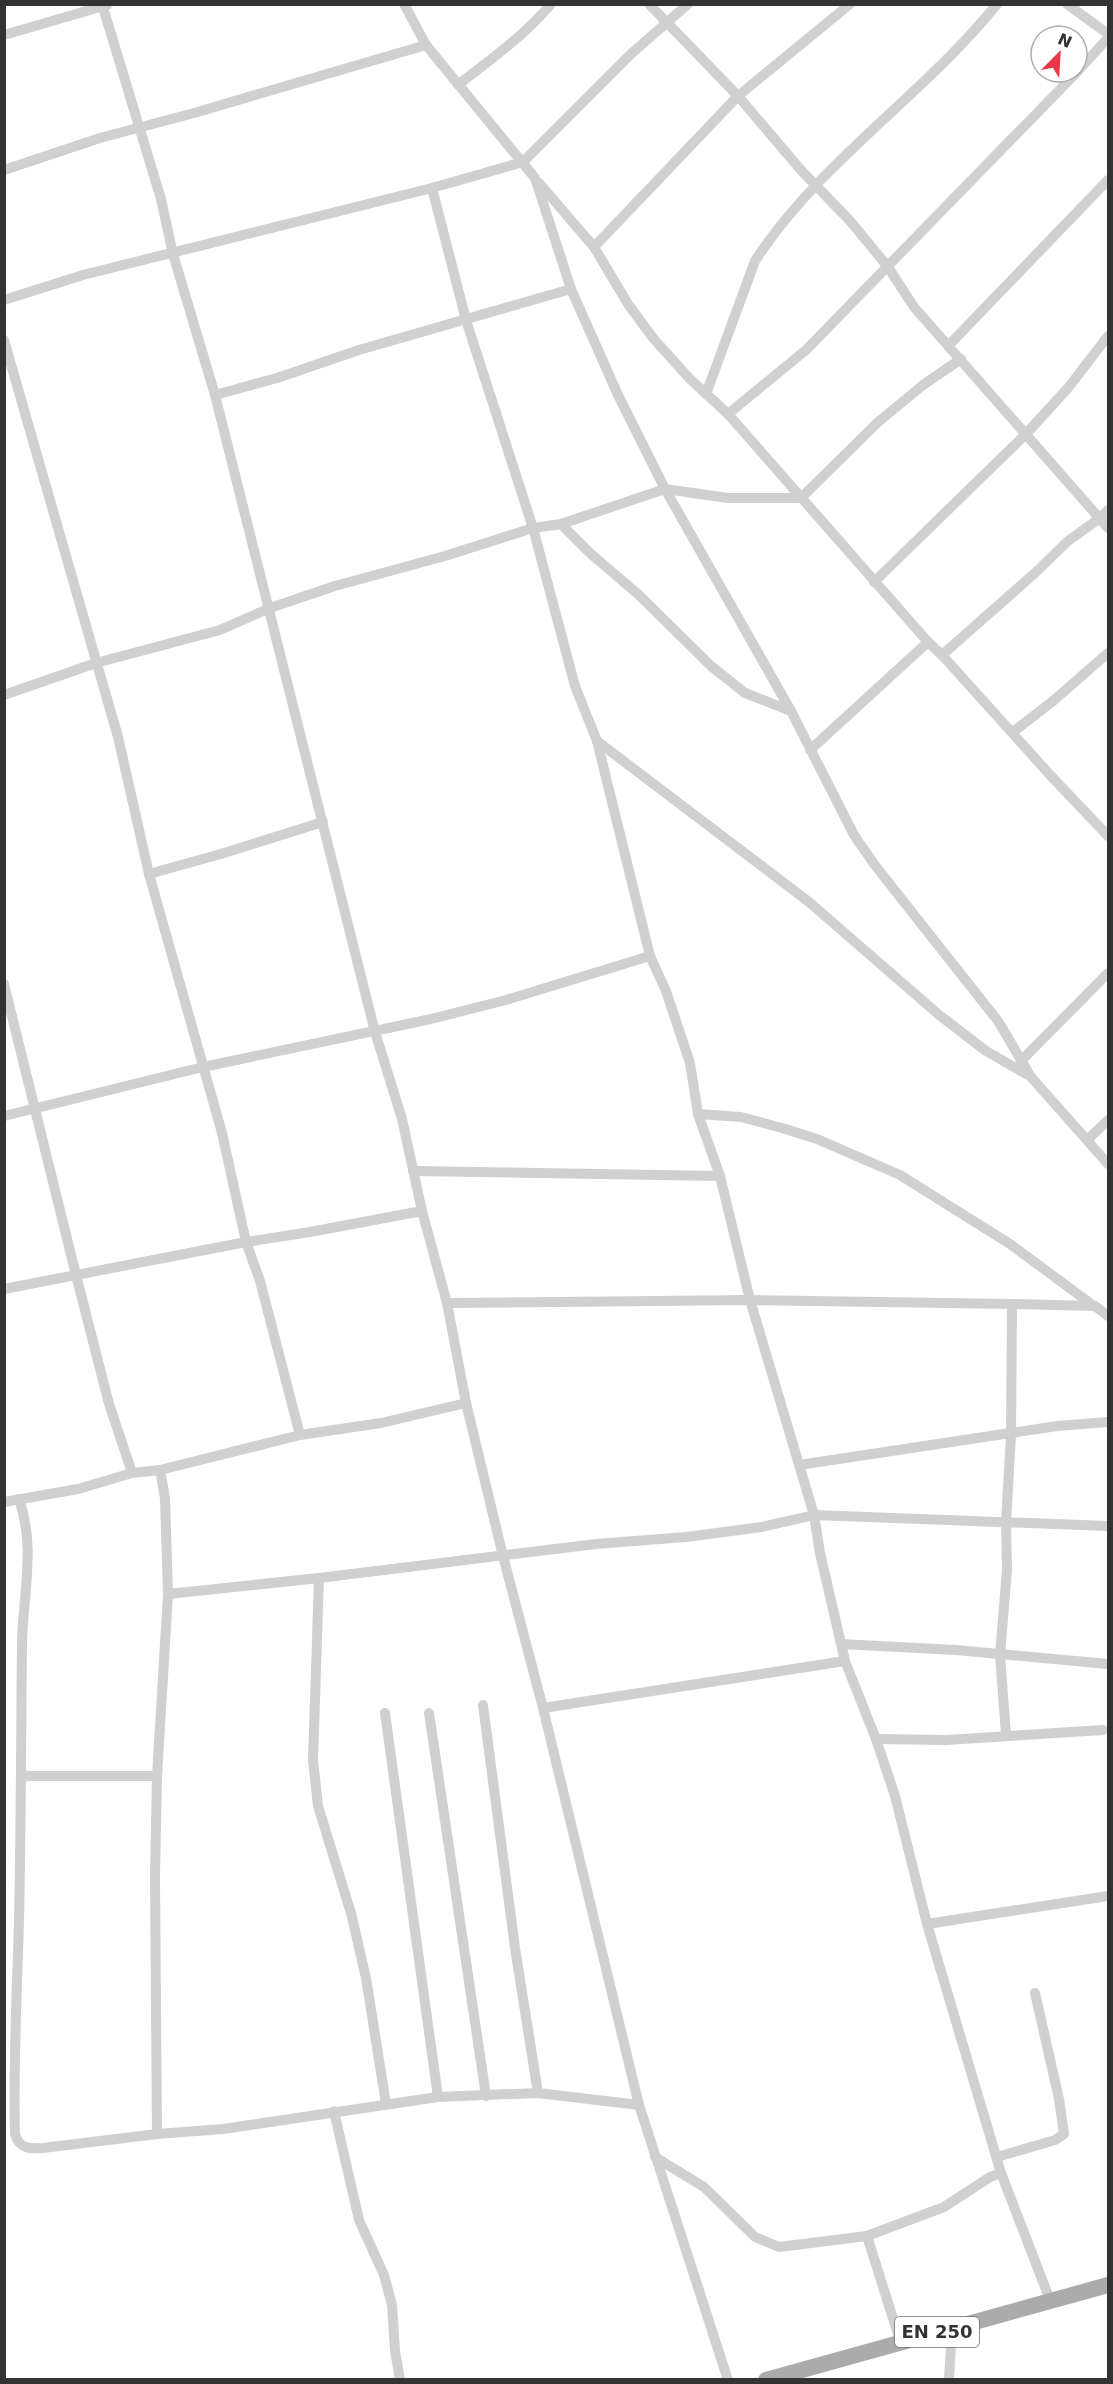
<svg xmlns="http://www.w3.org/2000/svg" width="1113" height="2384" font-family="'DejaVu Sans',sans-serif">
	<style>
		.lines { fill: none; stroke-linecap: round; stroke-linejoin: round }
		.minor { stroke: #d0d0d0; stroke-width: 10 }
		.primary { stroke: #ababab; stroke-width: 16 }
		.labels { text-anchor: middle; stroke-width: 6; stroke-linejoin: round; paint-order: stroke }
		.shield { fill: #fff; stroke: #707070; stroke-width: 1.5 }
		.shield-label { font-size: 18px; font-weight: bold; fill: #333 }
	</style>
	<rect width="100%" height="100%" fill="#fff"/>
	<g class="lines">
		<g class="minor">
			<path d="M102,4L161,199L173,254L215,395L375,1032L402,1119L422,1211L447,1303L466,1403L503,1556L543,1708L639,2105L728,2380"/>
			<path d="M404,4L426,45L535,178L571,289L618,395L665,489L791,711L854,835L874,864L998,1021L1031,1077L1108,1164"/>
			<path d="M649,4L738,96L800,169L851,222L888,267L914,307L1108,528"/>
			<path d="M1067,4L1108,34"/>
			<path d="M4,35L107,5"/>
			<path d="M1077,72L1108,38"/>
			<path d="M458,85C490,60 524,36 551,4"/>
			<path d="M4,170L100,138L194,113L426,45"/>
			<path d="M539,183L594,247L628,304L653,338L690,379L728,414L928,642L942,655L1051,776L1108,836"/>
			<path d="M432,188L466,320L533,528L575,686L597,741L650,956L666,991L690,1063L698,1114L720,1176L750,1300L814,1515L820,1553L845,1661L876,1739L895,1796L927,1924L1001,2173L1050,2300"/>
			<path d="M594,247L738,96L850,4"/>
			<path d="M4,300L83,275L432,188L523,162L632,53L688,4"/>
			<path d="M4,340L118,737L149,874L222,1133L246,1242L260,1281L300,1435"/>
			<path d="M949,345L1108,180"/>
			<path d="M706,394L755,261C819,162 923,96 997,4"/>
			<path d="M215,395L277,378L359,350L571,289"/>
			<path d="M728,414L806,350L1077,72"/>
			<path d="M561,524L591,554L639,595L711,666L745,693L791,711"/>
			<path d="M874,582L1025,435L1068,388L1108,336"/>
			<path d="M942,655L1035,573L1068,541L1100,518L1108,510"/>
			<path d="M4,695L96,663L220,630L270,608L335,586L445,556L533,528L561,524L665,489L728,498H801L877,423L923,385L961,359"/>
			<path d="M1013,732L1053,701L1108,653"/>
			<path d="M597,741L809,902L938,1014L986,1051L1028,1075"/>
			<path d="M810,750L928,642"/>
			<path d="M149,874L224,853L323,822"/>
			<path d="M4,984L76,1275L109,1404L132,1473"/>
			<path d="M1021,1061L1108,973"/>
			<path d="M698,1114L741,1117L782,1128L817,1139L900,1175L1010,1244L1094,1306"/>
			<path d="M4,1116L203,1067L431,1019L506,1000L650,956"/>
			<path d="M1088,1139L1108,1120"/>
			<path d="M413,1171L720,1176"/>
			<path d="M4,1289L246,1242L310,1232L422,1211"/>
			<path d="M447,1303L750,1300L1012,1304L1095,1306L1108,1316"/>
			<path d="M799,1465L1057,1426L1108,1422"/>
			<path d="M19,1499C36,1547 23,1594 22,1643C21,1736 21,1828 19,1921C17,1992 13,2063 15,2134C19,2149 30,2149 43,2148L157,2134L223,2129L438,2097L538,2093L639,2105"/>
			<path d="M4,1502L78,1489L132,1473L160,1470L300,1435L381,1423L466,1403"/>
			<path d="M319,1578L313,1760L318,1806L351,1913L366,1978L386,2104"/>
			<path d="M168,1594L319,1578L596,1544L686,1537L762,1527L814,1515L1108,1526"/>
			<path d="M841,1644L956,1650L1108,1664"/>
			<path d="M483,1705L515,1948L538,2093"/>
			<path d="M543,1708L845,1661"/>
			<path d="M385,1713L438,2097"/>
			<path d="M429,1713L486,2096"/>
			<path d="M1006,1735L1000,1655L1007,1570L1006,1522L1011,1435L1012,1304"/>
			<path d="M876,1739L946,1740L1103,1730"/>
			<path d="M22,1776H157"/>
			<path d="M927,1924L1108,1896"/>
			<path d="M334,2111L359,2220L384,2275L392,2305L395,2351L400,2380"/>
			<path d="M157,2134L155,1876L157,1776L168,1594L165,1498L160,1470"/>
			<path d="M655,2157L704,2187L755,2237L779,2247L867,2236L901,2344"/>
			<path d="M997,2157L1055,2140L1064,2134L1059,2099L1035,1993"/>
			<path d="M867,2236L944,2207L990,2177L1001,2173"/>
			<path d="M949,2380L952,2328"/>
		</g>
		<path class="primary" d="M766,2380L1108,2285"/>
	</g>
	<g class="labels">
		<rect class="shield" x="895" y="2317" width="84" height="30" rx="4.5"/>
		<g class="shield-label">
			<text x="937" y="2338">EN 250</text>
		</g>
	</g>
	<rect width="1113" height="2384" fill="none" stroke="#333333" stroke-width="12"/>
	<g transform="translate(1059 54) rotate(24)"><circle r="28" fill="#ffffff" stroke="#adadad" stroke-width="1.5"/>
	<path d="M0-4.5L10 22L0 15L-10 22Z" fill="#e63946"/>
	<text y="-9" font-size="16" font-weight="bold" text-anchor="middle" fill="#333333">N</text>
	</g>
</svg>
